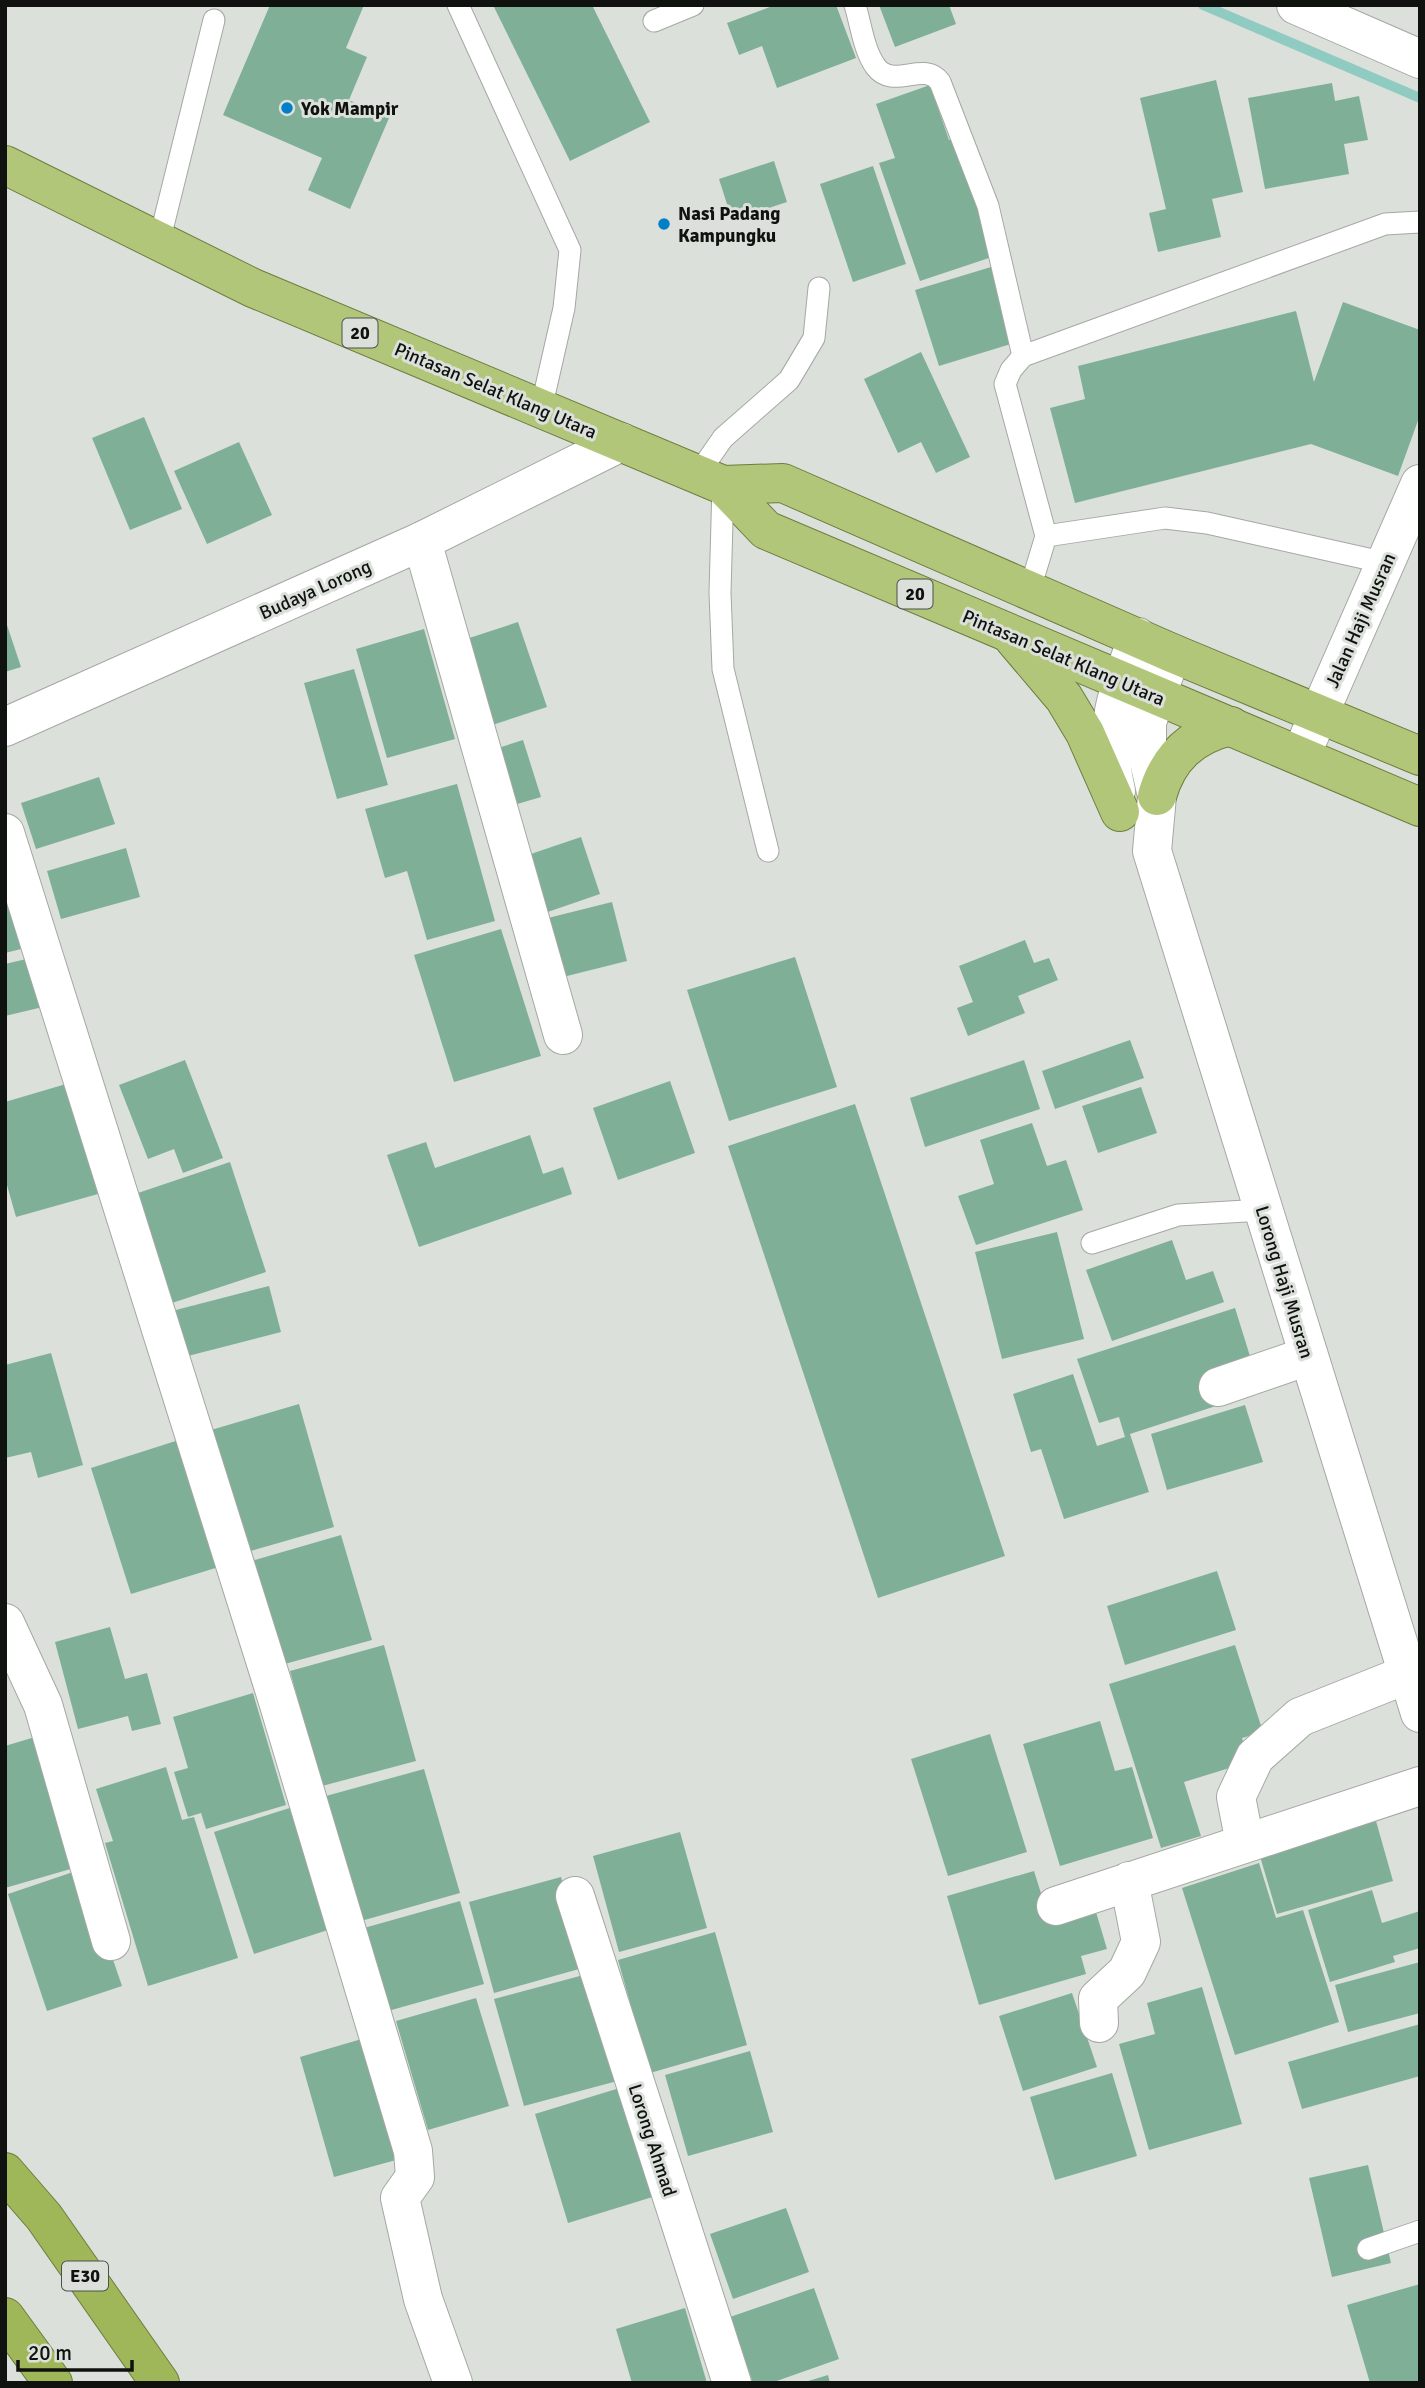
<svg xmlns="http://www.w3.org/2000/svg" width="1425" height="2388" font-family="Signika,sans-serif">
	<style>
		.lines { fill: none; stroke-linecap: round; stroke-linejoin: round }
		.stream { stroke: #90cbc1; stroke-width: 10 }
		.building { fill: #7faf97 }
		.service-casing { stroke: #a4a8a3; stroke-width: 23 }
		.minor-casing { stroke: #a4a8a3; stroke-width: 40 }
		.tertiary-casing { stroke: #a4a8a3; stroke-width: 40 }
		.trunk-casing { stroke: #6d7d3f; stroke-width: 40 }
		.motorway-casing { stroke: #6d7d3f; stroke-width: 40 }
		.service { stroke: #fff; stroke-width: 21 }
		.minor { stroke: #fff; stroke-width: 38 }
		.tertiary { stroke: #fff; stroke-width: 38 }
		.trunk { stroke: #b2c67a; stroke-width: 38 }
		.motorway { stroke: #9fb758; stroke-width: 38 }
		.poi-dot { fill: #037fc8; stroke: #dbe0db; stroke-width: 2.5 }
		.labels { text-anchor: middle; stroke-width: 6; stroke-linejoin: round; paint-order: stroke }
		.shield { fill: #dbe0db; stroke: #4d504d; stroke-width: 2 }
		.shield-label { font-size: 18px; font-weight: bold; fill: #101210 }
		.poi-label { font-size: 19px; font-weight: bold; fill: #101210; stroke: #dbe0db; text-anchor: start }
		.street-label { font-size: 19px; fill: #101210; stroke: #dbe0db }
	</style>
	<rect width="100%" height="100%" fill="#dbe0db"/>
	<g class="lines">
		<path class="stream" d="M1203,5L1420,98"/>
	</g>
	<g class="building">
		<path d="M270,5H364L346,48L367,57L349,100L389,118L350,209L308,190L322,158L223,115Z"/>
		<path d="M493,5H592L650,122L570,161Z"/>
		<path d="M775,5H836L856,58L777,88L762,46L739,55L727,23Z"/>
		<path d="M879,5H949L956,24L895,47Z"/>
		<path d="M1216,80L1243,192L1212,199L1221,237L1158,252L1149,213L1166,209L1140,98Z"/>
		<path d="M1332,83L1335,101L1359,96L1368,140L1344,144L1349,174L1265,189L1248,98Z"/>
		<path d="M930,85L949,140L960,136L1001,254L920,281L879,163L895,158L876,104Z"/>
		<path d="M774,161L787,202L732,220L719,179Z"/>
		<path d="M873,166L906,264L853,282L820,184Z"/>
		<path d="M991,267L1014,343L939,366L915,290Z"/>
		<path d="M1343,302L1420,330V415L1398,476L1311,444L1075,503L1050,408L1085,399L1078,366L1296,311L1314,382Z"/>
		<path d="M921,352L970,457L936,473L921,442L898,453L864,379Z"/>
		<path d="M144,417L182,509L130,530L92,438Z"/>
		<path d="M239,442L272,515L207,544L174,471Z"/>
		<path d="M5,619L21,667L5,672Z"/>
		<path d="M518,622L547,707L483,728L454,643Z"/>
		<path d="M424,629L455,739L387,758L356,649Z"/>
		<path d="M354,669L388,785L337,799L304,683Z"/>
		<path d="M523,740L541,797L504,808L486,752Z"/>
		<path d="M99,777L115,824L36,849L21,803Z"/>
		<path d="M457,784L495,921L427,940L407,871L385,878L365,809Z"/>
		<path d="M581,837L600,894L536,916L516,859Z"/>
		<path d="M126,848L140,897L61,919L47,871Z"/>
		<path d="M5,896L29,947L5,953Z"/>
		<path d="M612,902L627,961L551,980L536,921Z"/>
		<path d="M501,929L541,1056L454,1082L414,955Z"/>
		<path d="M1025,940L1034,963L1049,958L1058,980L1018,996L1025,1013L968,1036L957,1008L973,1002L959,966Z"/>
		<path d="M35,957L47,1006L5,1016V964Z"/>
		<path d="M795,957L837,1087L729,1121L687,990Z"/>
		<path d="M1130,1040L1144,1078L1055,1109L1042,1071Z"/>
		<path d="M185,1060L223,1158L183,1173L174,1149L148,1159L119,1085Z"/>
		<path d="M1024,1060L1040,1109L925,1147L910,1098Z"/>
		<path d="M670,1081L695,1153L618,1180L593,1108Z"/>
		<path d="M66,1084L98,1194L16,1217L5,1178V1102Z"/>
		<path d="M1141,1087L1157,1133L1098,1153L1082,1106Z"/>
		<path d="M855,1104L1005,1556L878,1598L728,1146Z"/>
		<path d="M1032,1123L1047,1166L1066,1160L1083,1210L976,1245L958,1196L994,1184L980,1140Z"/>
		<path d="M530,1135L543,1174L563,1167L572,1194L419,1247L387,1155L426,1142L435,1168Z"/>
		<path d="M230,1162L266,1272L169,1304L132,1195Z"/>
		<path d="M1057,1232L1084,1339L1002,1359L975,1252Z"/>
		<path d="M1172,1240L1186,1280L1213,1271L1224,1302L1112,1341L1086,1270Z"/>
		<path d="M269,1286L281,1332L184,1357L172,1311Z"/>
		<path d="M1235,1308L1254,1369L1222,1404L1130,1434L1149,1492L1064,1519L1041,1449L1031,1452L1013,1394L1073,1374L1097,1446L1125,1437L1119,1417L1099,1423L1077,1359Z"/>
		<path d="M51,1353L83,1465L38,1478L31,1452L5,1458V1365Z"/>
		<path d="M299,1404L334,1527L247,1552L211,1430Z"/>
		<path d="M1245,1405L1263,1462L1167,1490L1151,1434Z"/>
		<path d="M182,1439L222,1566L131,1594L91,1468Z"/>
		<path d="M341,1535L372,1640L281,1665L251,1561Z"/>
		<path d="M1217,1571L1236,1630L1125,1665L1107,1606Z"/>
		<path d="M110,1627L125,1679L147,1673L161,1724L132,1731L128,1716L78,1729L55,1642Z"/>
		<path d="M384,1645L416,1761L322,1786L290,1671Z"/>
		<path d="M1235,1645L1263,1732L1242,1738L1249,1762L1184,1782L1201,1836L1161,1848L1109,1684Z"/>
		<path d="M253,1693L286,1805L206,1829L201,1813L188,1817L174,1772L188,1768L173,1717Z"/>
		<path d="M1100,1721L1115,1771L1132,1767L1153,1838L1060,1866L1023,1744Z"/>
		<path d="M990,1734L1027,1852L948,1876L911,1759Z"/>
		<path d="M35,1737L74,1868L5,1888V1746Z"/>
		<path d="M166,1767L182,1820L194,1817L238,1958L148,1986L105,1843L113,1841L96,1789Z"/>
		<path d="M424,1769L460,1893L361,1921L326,1796Z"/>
		<path d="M296,1806L337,1927L254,1954L214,1832Z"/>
		<path d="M1376,1821L1393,1881L1277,1914L1259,1853Z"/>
		<path d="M680,1832L707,1928L619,1952L593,1856Z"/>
		<path d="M1259,1863L1276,1918L1303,1910L1339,2022L1235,2055L1182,1888Z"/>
		<path d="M82,1869L122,1986L47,2011L8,1894Z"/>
		<path d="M1034,1871L1045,1906L1090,1892L1107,1949L1081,1956L1086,1974L979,2005L947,1896Z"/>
		<path d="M561,1877L586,1967L494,1993L469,1902Z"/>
		<path d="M1372,1890L1382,1923L1420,1911V1948L1393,1956L1395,1962L1330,1982L1308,1910Z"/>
		<path d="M460,1901L484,1984L388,2011L364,1928Z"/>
		<path d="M715,1932L747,2045L650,2073L618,1960Z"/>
		<path d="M1420,1962V2013L1348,2032L1335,1985Z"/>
		<path d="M591,1973L621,2080L524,2106L494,1999Z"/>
		<path d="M1202,1987L1242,2124L1149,2150L1119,2044L1155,2034L1147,2003Z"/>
		<path d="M1072,1993L1097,2067L1023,2091L999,2016Z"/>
		<path d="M476,1998L509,2106L428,2130L396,2021Z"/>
		<path d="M1420,2024V2076L1302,2109L1288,2062Z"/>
		<path d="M372,2036L407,2157L334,2177L300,2057Z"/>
		<path d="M750,2051L773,2132L688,2156L665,2075Z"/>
		<path d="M1112,2073L1137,2156L1055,2180L1030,2097Z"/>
		<path d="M626,2086L659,2195L568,2223L535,2114Z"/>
		<path d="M1368,2165L1391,2263L1332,2277L1309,2178Z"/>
		<path d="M786,2208L809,2272L733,2299L710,2234Z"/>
		<path d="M1420,2284V2383H1370L1347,2305Z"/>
		<path d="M814,2288L839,2359L771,2383H753L730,2317Z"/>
		<path d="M685,2308L707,2383H632L616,2329Z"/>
		<path d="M828,2375L830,2383H805V2382Z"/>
	</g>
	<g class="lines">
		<defs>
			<g id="service">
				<path d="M458,5L570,250L564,308L541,409"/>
				<path d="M855,5C861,25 864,51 876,67C893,90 925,60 940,82L988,206L1023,356"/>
				<path d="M654,21L693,5"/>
				<path d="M159,242L214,20"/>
				<path d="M698,474L723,438L789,380L814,338L819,288"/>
				<path d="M723,485L720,593L723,669L768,851"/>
				<path d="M1046,536L1005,384L1011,370L1023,356L1385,224L1420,222"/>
				<path d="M1029,592L1046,536L1165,518L1207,523L1386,563"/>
				<path d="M1092,1243L1178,1215L1263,1210"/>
				<path d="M1368,2249L1420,2231"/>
			</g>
			<g id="minor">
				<path d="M1296,5L1420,59"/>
				<path d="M422,541L563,1035"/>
				<path d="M5,727L422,541L621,442"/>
				<path d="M5,833L277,1698L413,2151L415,2177L400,2198L423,2299L453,2383"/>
				<path d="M1218,1387L1308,1356"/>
				<path d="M5,1623L43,1705L111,1941"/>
				<path d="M1245,1843L1236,1797L1255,1757L1300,1717L1408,1674"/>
				<path d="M575,1896L732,2383"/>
				<path d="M1056,1906L1420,1786"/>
				<path d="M1099,2023L1098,1999L1127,1972L1141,1942L1129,1881"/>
			</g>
			<g id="tertiary">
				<path d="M1172,653L1147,722V752L1157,796L1152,851L1420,1713"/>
				<path d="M1301,755L1420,484"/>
				<path d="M1116,791C1102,731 1117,692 1138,637"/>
			</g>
			<g id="trunk">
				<path d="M5,165L253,288L723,485L766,530L1420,807"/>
				<path d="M723,485L783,483L1172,653L1420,756"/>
				<path d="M1014,639L1064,698L1085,733L1120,812"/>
				<path d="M1157,796C1168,757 1192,735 1231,726"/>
			</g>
			<g id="motorway">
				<path d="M5,2172L44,2217L160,2383"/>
				<path d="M5,2317L53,2383"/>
			</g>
		</defs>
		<use href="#service" class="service-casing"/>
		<use href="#minor" class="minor-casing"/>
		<use href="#tertiary" class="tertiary-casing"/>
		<use href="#trunk" class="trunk-casing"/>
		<use href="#motorway" class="motorway-casing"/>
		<use href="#service" class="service"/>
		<use href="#minor" class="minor"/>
		<use href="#tertiary" class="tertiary"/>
		<use href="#trunk" class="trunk"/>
		<use href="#motorway" class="motorway"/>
	</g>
	<g class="poi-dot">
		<circle cx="287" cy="108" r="7"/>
		<circle cx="664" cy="224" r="7"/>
	</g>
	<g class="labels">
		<g class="shield">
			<rect x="342.5" y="318.5" width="35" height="29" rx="5"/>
			<rect x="897.5" y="579.5" width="35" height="29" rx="5"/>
			<rect x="62" y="2261.5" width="46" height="29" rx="5"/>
		</g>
		<g class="shield-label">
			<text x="360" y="339">20</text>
			<text x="915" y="600">20</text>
			<text x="85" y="2282">E30</text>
		</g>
		<g class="poi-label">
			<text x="301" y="115">Yok Mampir</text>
			<text x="678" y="220">Nasi Padang<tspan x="678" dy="22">Kampungku</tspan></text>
		</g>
		<g class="street-label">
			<text transform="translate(496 390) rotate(23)" y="7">Pintasan Selat Klang Utara</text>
			<text transform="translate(315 589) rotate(-24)" y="7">Budaya Lorong</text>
			<text transform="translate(1360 620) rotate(-66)" y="7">Jalan Haji Musran</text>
			<text transform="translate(1064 657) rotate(23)" y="7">Pintasan Selat Klang Utara</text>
			<text transform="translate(1285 1282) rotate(73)" y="7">Lorong Haji Musran</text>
			<text transform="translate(653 2140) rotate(72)" y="7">Lorong Ahmad</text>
		</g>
	</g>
	<rect width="1425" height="2388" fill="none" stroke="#101210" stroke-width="14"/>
	<path d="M18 2360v10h114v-10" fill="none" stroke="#101210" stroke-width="3.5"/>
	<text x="28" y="2360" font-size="21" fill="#101210" stroke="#dbe0db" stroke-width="5" paint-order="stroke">20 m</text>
</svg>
